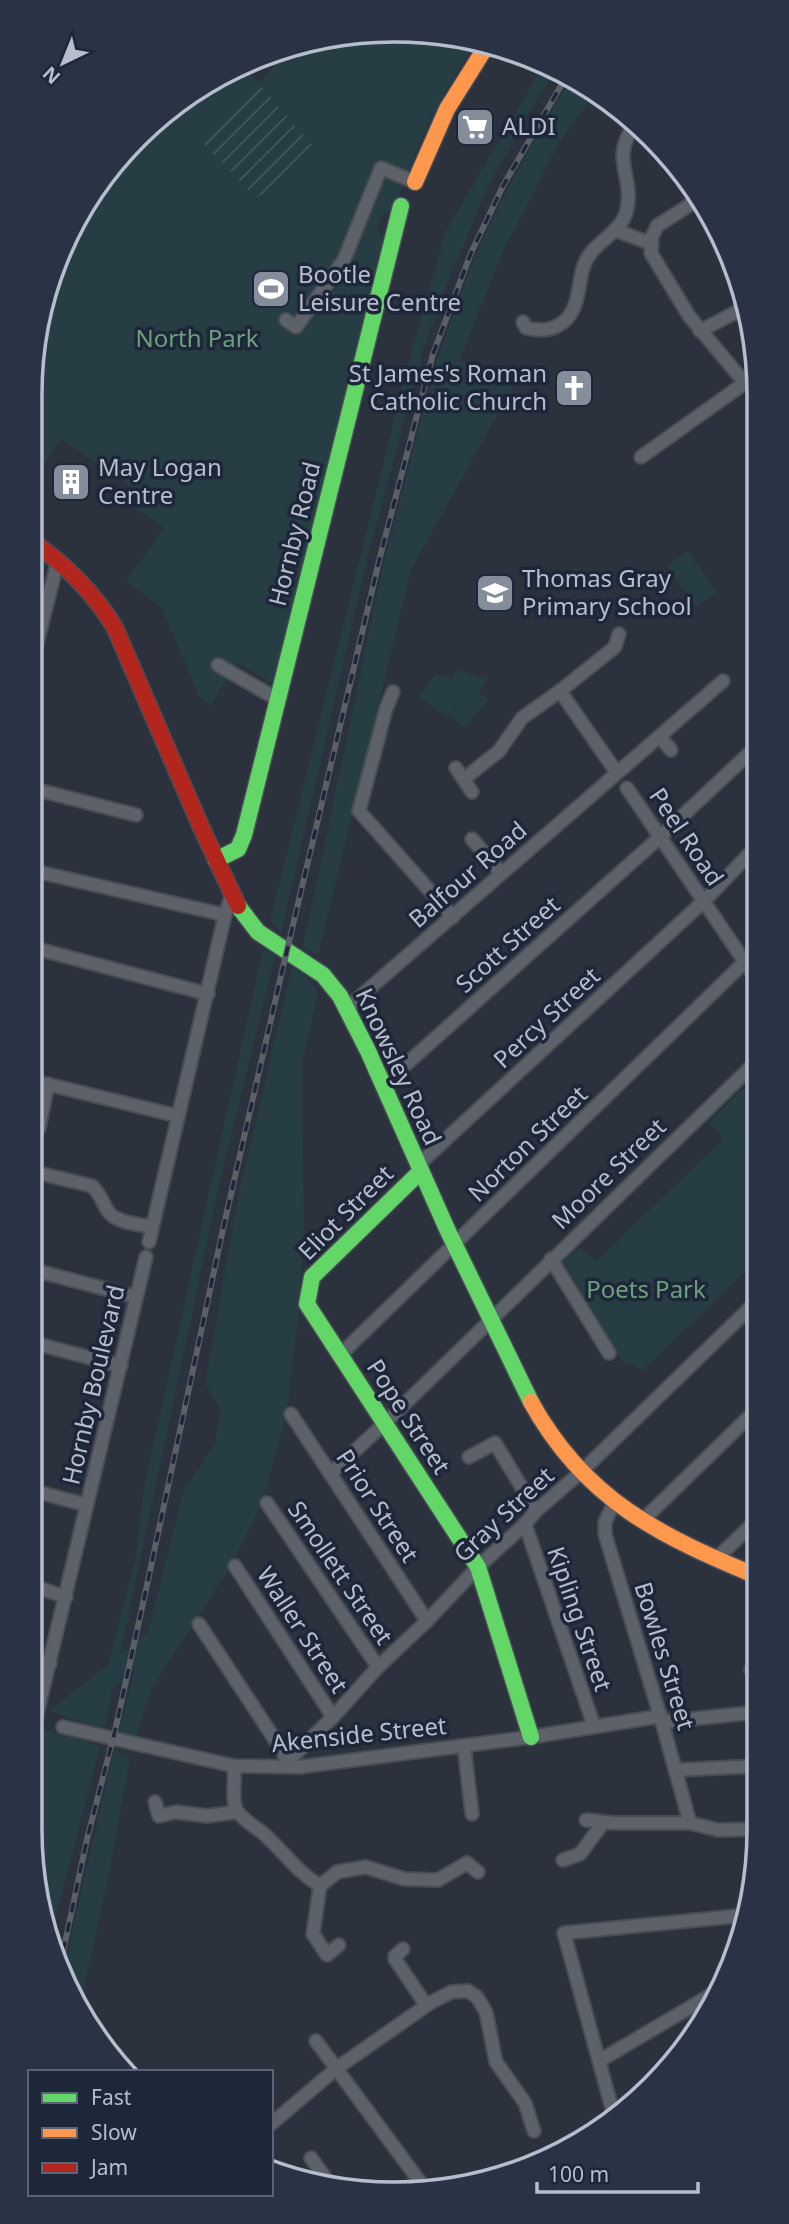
<svg xmlns="http://www.w3.org/2000/svg" width="789" height="2224" font-family="'Noto Sans',sans-serif">
	<style>
		.green { fill: #273d44 }
		.garden { fill: url(#garden-furrows) }
		.lines { fill: none; stroke-linecap: round; stroke-linejoin: round }
		.street-casing { stroke: #484d55; stroke-width: 16 }
		.fast-casing { stroke: #484d55; stroke-width: 19 }
		.slow-casing { stroke: #484d55; stroke-width: 19 }
		.jam-casing { stroke: #484d55; stroke-width: 19 }
		.street { stroke: #5c616a; stroke-width: 12 }
		.fast { stroke: #63d668; stroke-width: 16 }
		.slow { stroke: #ff974d; stroke-width: 16 }
		.jam { stroke: #b3261e; stroke-width: 16 }
		.rail-casing { stroke: #5a5f68; stroke-width: 6 }
		.rail { stroke: #1e2739; stroke-width: 3.5; stroke-dasharray: 10; stroke-linecap: butt }
		.labels { text-anchor: middle; stroke-width: 7; stroke-linejoin: round; paint-order: stroke }
		.poi-label { font-size: 24px; fill: #b6becd; stroke: #1e2739; text-anchor: start }
		.park-label { font-size: 24px; fill: #6ba07b; stroke: #1e2739 }
		.street-label { font-size: 24px; fill: #b6becd; stroke: #1e2739 }
		.rim { fill: none; stroke: #b6becd; stroke-width: 3.5 }
	</style>
	<defs>
		<pattern id="garden-furrows" width="10" height="10" patternUnits="userSpaceOnUse" patternTransform="scale(1.75)"><rect width="10" height="10" fill="#273d44"/><path d="M-1 1l2-2M0 10L10 0M9 11l2-2" fill="none" stroke="#44575e"/></pattern>
	</defs>
	<rect width="100%" height="100%" fill="#2b323d"/>
	<g class="green">
		<path d="M346,33L477,41C441,93 415,149 394,208L382,215L377,227L383,241L273,684L237,662L210,706L199,696L161,607L126,581L164,528L128,503L136,489L61,439L30,487V394L42,300L105,173L212,79L240,69L261,83L281,55Z"/>
		<path d="M544,65L556,70L531,108L486,192L441,298L422,355L368,556L281,933L270,921L407,368L446,230Z"/>
		<path d="M573,77L595,93L559,144L503,251L460,360L513,387L411,570L318,955L303,947L384,562L437,359L475,256L500,203L547,117Z"/>
		<path d="M688,551L717,592L696,607L667,566Z"/>
		<path d="M456,670L488,678L479,692L488,700L464,728L450,716L457,707L446,717L420,697L425,688L436,674L453,679Z"/>
		<path d="M263,949L275,956L220,1181L120,1655L148,1632L183,1493L215,1444L221,1410L205,1384L238,1197L292,967L304,975L318,993L302,1064L304,1230L298,1317L287,1412L263,1501L230,1567L151,1690L136,1736L119,1732L135,1669L112,1689L105,1728L75,1721L50,1710L108,1665L135,1561L144,1487Z"/>
		<path d="M758,1075V1258L644,1370L622,1361L563,1262L580,1247L595,1262L724,1139L709,1122Z"/>
		<path d="M30,1725L100,1746L51,1936L30,1829Z"/>
		<path d="M114,1749L130,1758L108,1879L80,2005L63,1978L72,1932Z"/>
	</g>
	<path class="garden" d="M258,83L314,147L265,194L255,197L203,143Z"/>
	<g class="lines">
		<defs>
			<g id="street">
				<path d="M691,204L657,226L652,237L651,253L689,316L744,382"/>
				<path d="M615,230L652,244"/>
				<path d="M286,320L296,327L344,260L381,168L415,182"/>
				<path d="M523,322L526,328C540,331 551,331 562,323C585,306 574,275 590,254C602,238 623,230 627,209C634,174 610,162 634,125"/>
				<path d="M700,331L744,308"/>
				<path d="M641,457L756,375"/>
				<path d="M218,665L277,699"/>
				<path d="M30,671L58,560"/>
				<path d="M560,691L617,773"/>
				<path d="M393,692L386,709L359,811L453,917"/>
				<path d="M660,737L671,750"/>
				<path d="M456,768L472,792"/>
				<path d="M465,778L499,751L522,718L560,691L615,647L619,634"/>
				<path d="M30,788L136,815"/>
				<path d="M627,788L757,980"/>
				<path d="M472,839L501,873"/>
				<path d="M30,870L225,915"/>
				<path d="M30,947L208,994"/>
				<path d="M347,1008L723,681"/>
				<path d="M30,1080L178,1116"/>
				<path d="M383,1085L660,837L757,746"/>
				<path d="M30,1130L39,1128L48,1084"/>
				<path d="M418,1165L704,901L757,846"/>
				<path d="M30,1171L92,1186C100,1193 102,1202 108,1211C115,1223 139,1224 152,1227"/>
				<path d="M149,1242L225,915L232,894"/>
				<path d="M551,1259L609,1353"/>
				<path d="M30,1269L136,1297"/>
				<path d="M30,1342L121,1366"/>
				<path d="M340,1355L757,950"/>
				<path d="M291,1414L427,1621"/>
				<path d="M469,1457L495,1443L536,1511"/>
				<path d="M331,1473L385,1423L758,1060"/>
				<path d="M30,1490L87,1505"/>
				<path d="M267,1503L378,1667"/>
				<path d="M614,1503L605,1522V1534L662,1722L690,1823"/>
				<path d="M642,1521L758,1408"/>
				<path d="M525,1524L594,1726"/>
				<path d="M716,1559L759,1518"/>
				<path d="M235,1566L333,1717"/>
				<path d="M30,1585L66,1597"/>
				<path d="M199,1624L283,1752L287,1762"/>
				<path d="M30,1658L50,1664"/>
				<path d="M751,1670H759"/>
				<path d="M36,1718L146,1257"/>
				<path d="M662,1722L759,1712"/>
				<path d="M63,1727L234,1766L299,1767L531,1737L661,1716"/>
				<path d="M464,1746L472,1814"/>
				<path d="M234,1766C236,1780 231,1797 236,1809C241,1819 256,1827 264,1834C285,1853 295,1870 320,1886"/>
				<path d="M283,1766L333,1717L378,1667L427,1621L478,1567L525,1524L536,1511L581,1472L758,1300"/>
				<path d="M675,1770L759,1766"/>
				<path d="M155,1802L159,1816L176,1812L207,1816L237,1812"/>
				<path d="M586,1820L613,1823H690L718,1830L759,1829"/>
				<path d="M563,1860L580,1854L603,1823"/>
				<path d="M339,1945L327,1955L313,1934L320,1886L337,1872L366,1867L404,1879L438,1880L467,1863L478,1872"/>
				<path d="M403,1949L395,1956V1959L426,2005"/>
				<path d="M316,2041L423,2186"/>
				<path d="M599,2061L716,1992"/>
				<path d="M614,2116L564,1933L748,1915"/>
				<path d="M271,2124L337,2068L430,2003L451,1992L468,1991L477,1997L486,2012L496,2062L525,2103L534,2131"/>
				<path d="M311,2158L332,2187"/>
			</g>
			<g id="fast">
				<path d="M216,860L238,849L244,835L401,206"/>
				<path d="M238,906L258,932L323,975L340,996L368,1051L447,1229L531,1402"/>
				<path d="M421,1171L312,1277L307,1304L478,1567L531,1737"/>
			</g>
			<g id="slow">
				<path d="M415,182L447,109L489,42"/>
				<path d="M531,1402C585,1500 660,1536 759,1577"/>
			</g>
			<path id="jam" d="M30,540C65,564 93,591 115,628L201,827L238,906"/>
		</defs>
		<use href="#street" class="street-casing"/>
		<use href="#fast" class="fast-casing"/>
		<use href="#slow" class="slow-casing"/>
		<use href="#jam" class="jam-casing"/>
		<use href="#street" class="street"/>
		<use href="#fast" class="fast"/>
		<use href="#slow" class="slow"/>
		<use href="#jam" class="jam"/>
		<defs>
			<path id="rail" d="M59,1971L87,1839L115,1731L147,1585L223,1229L280,980L380,557L433,354L471,253L503,186L567,75"/>
		</defs>
		<use href="#rail" class="rail-casing"/>
		<use href="#rail" class="rail"/>
	</g>
	<defs>
		<symbol id="supermarket-square" viewBox="-11 -11 22 22"><rect x="-9" y="-9" width="18" height="18" rx="4" fill="#858d9b" stroke="#1e2739"/><path d="M-6-5.5h2.5l.6 2H6L4.5 2H-2.5L-4.4-4H-6ZM-1.5 3.2a1.3 1.3 0 1 0 .1 0ZM3 3.2a1.3 1.3 0 1 0 .1 0Z" fill="#fff"/></symbol>
		<symbol id="stadium-square" viewBox="-11 -11 22 22"><rect x="-9" y="-9" width="18" height="18" rx="4" fill="#858d9b" stroke="#1e2739"/><path d="M0-5a6.5 5 0 1 0 0 10a6.5 5 0 1 0 0-10ZM-3.5-1.8h7v3.6h-7Z" fill="#fff"/></symbol>
		<symbol id="church-square" viewBox="-11 -11 22 22"><rect x="-9" y="-9" width="18" height="18" rx="4" fill="#858d9b" stroke="#1e2739"/><path d="M-1.2-6h2.4v3.5h3.3v2.4h-3.3V6h-2.4V-.1h-3.3v-2.4h3.3Z" fill="#fff"/></symbol>
		<symbol id="building-square" viewBox="-11 -11 22 22"><rect x="-9" y="-9" width="18" height="18" rx="4" fill="#858d9b" stroke="#1e2739"/><path d="M-4-6H4V6H1V3H-1V6H-4ZM-2.5-4.3h1.7v1.8h-1.7ZM.8-4.3h1.7v1.8H.8ZM-2.5-1h1.7V.8h-1.7ZM.8-1h1.7V.8H.8Z" fill="#fff"/></symbol>
		<symbol id="school-square" viewBox="-11 -11 22 22"><rect x="-9" y="-9" width="18" height="18" rx="4" fill="#858d9b" stroke="#1e2739"/><path d="M0-5L7-2L0 1L-7-2ZM-4 1L0 2.5L4 1V4Q0 6-4 4Z" fill="#fff"/></symbol>
	</defs>
	<g fill-rule="evenodd">
		<use href="#supermarket-square" x="453" y="105" width="44" height="44"/>
		<use href="#stadium-square" x="249" y="267" width="44" height="44"/>
		<use href="#church-square" x="552" y="366" width="44" height="44"/>
		<use href="#building-square" x="49" y="460" width="44" height="44"/>
		<use href="#school-square" x="473" y="571" width="44" height="44"/>
	</g>
	<g class="labels">
		<g class="poi-label">
			<text x="502" y="135">ALDI</text>
			<text x="298" y="283">Bootle<tspan x="298" dy="28">Leisure Centre</tspan></text>
			<text x="547" y="382" text-anchor="end">St James's Roman<tspan x="547" dy="28">Catholic Church</tspan></text>
			<text x="98" y="476">May Logan<tspan x="98" dy="28">Centre</tspan></text>
			<text x="522" y="587">Thomas Gray<tspan x="522" dy="28">Primary School</tspan></text>
		</g>
		<g class="park-label">
			<text x="197" y="347">North Park</text>
			<text x="646" y="1298">Poets Park</text>
		</g>
		<g class="street-label">
			<text transform="translate(295 534) rotate(-76)" y="8">Hornby Road</text>
			<text transform="translate(686 837) rotate(56)" y="8">Peel Road</text>
			<text transform="translate(468 875) rotate(-41)" y="8">Balfour Road</text>
			<text transform="translate(508 945) rotate(-42)" y="8">Scott Street</text>
			<text transform="translate(547 1018) rotate(-43)" y="8">Percy Street</text>
			<text transform="translate(398 1067) rotate(65)" y="8">Knowsley Road</text>
			<text transform="translate(528 1144) rotate(-44)" y="8">Norton Street</text>
			<text transform="translate(609 1174) rotate(-44)" y="8">Moore Street</text>
			<text transform="translate(346 1213) rotate(-45)" y="8">Eliot Street</text>
			<text transform="translate(94 1385) rotate(-77)" y="8">Hornby Boulevard</text>
			<text transform="translate(408 1417) rotate(57)" y="8">Pope Street</text>
			<text transform="translate(377 1506) rotate(57)" y="8">Prior Street</text>
			<text transform="translate(504 1515) rotate(-43)" y="8">Gray Street</text>
			<text transform="translate(340 1573) rotate(56)" y="8">Smollett Street</text>
			<text transform="translate(579 1619) rotate(71)" y="8">Kipling Street</text>
			<text transform="translate(302 1630) rotate(57)" y="8">Waller Street</text>
			<text transform="translate(664 1656) rotate(73)" y="8">Bowles Street</text>
			<text transform="translate(359 1735) rotate(-6)" y="8">Akenside Street</text>
		</g>
	</g>
	<path d="M0 0H789V2224H0ZM394 42H395A352 352 0 0 1 747 394V1830A352 352 0 0 1 395 2182H394A352 352 0 0 1 42 1830V394A352 352 0 0 1 394 42Z" fill="#2a3345" fill-rule="evenodd"/>
	<path class="rim" d="M394 42H395A352 352 0 0 1 747 394V1830A352 352 0 0 1 395 2182H394A352 352 0 0 1 42 1830V394A352 352 0 0 1 394 42Z"/>
	<rect x="28" y="2070" width="245" height="126" fill="#1e2739" stroke="#5b6374" stroke-width="2"/>
	<rect x="42" y="2093" width="35" height="10" fill="#63d668" stroke="#5b6374" stroke-width="2"/>
	<text x="91" y="2105" font-size="21" fill="#b6becd">Fast</text>
	<rect x="42" y="2128" width="35" height="10" fill="#ff974d" stroke="#5b6374" stroke-width="2"/>
	<text x="91" y="2140" font-size="21" fill="#b6becd">Slow</text>
	<rect x="42" y="2163" width="35" height="10" fill="#b3261e" stroke="#5b6374" stroke-width="2"/>
	<text x="91" y="2175" font-size="21" fill="#b6becd">Jam</text>
	<g transform="translate(63 63) rotate(223)" stroke="#1e2739" stroke-width="5" paint-order="stroke">
	<path d="M0-5L12 26L0 18L-12 26Z" fill="#b6becd"/>
	<text y="-10" font-size="19" font-weight="bold" text-anchor="middle" fill="#b6becd">N</text>
	</g>
	<path d="M537 2182v10h161v-10" fill="none" stroke="#b6becd" stroke-width="3.5"/>
	<text x="548" y="2182" font-size="21" fill="#b6becd" stroke="#1e2739" stroke-width="5" paint-order="stroke">100 m</text>
</svg>
